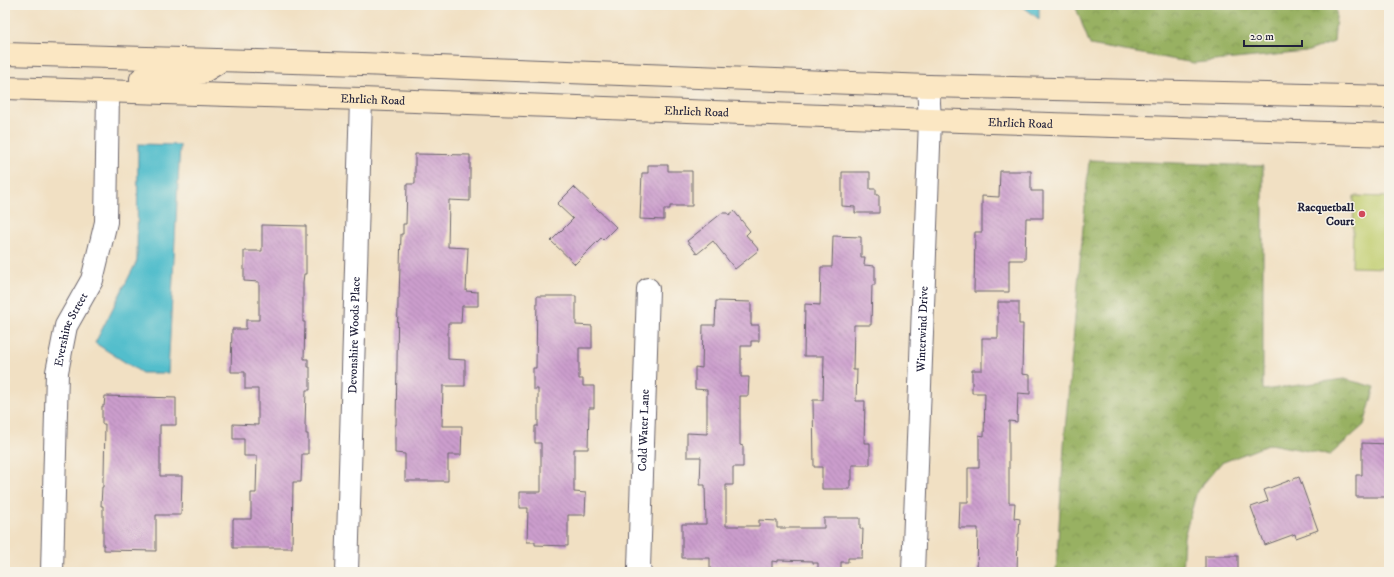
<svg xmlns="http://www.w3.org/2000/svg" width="1394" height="577" font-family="'IM FELL DW Pica',serif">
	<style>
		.grass { fill: #c1ce70; stroke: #727856 }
		.forest { fill: url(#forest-crowns); stroke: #5d6a4e }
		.water { fill: #52becc; stroke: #3a7084 }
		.building { fill: url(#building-back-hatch) }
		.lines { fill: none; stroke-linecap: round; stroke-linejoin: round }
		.minor-casing { stroke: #6a646b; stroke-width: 24 }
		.secondary-casing { stroke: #6a646b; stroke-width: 24 }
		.minor { stroke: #fff; stroke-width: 22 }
		.secondary { stroke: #fbe7c3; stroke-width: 22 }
		.poi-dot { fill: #d1495b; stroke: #f7f3e8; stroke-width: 1.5 }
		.labels { text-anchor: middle; stroke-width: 3; stroke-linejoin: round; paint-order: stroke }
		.street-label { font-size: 12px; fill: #22223b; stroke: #f7f3e8 }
		.poi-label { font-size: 12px; font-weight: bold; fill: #22223b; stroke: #f7f3e8; text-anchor: end }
	</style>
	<defs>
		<pattern id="forest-crowns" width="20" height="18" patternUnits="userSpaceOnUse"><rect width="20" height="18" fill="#98b162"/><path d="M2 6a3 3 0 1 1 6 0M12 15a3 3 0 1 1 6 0" fill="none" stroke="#7c9052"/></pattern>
		<pattern id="building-back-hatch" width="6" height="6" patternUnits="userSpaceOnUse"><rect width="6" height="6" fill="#cc9ecd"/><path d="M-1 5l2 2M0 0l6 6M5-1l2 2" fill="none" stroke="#a580a8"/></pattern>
	</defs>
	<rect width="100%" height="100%" fill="#f7f3e8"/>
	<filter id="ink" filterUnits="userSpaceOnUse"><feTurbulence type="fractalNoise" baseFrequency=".025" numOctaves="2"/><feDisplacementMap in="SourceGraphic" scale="8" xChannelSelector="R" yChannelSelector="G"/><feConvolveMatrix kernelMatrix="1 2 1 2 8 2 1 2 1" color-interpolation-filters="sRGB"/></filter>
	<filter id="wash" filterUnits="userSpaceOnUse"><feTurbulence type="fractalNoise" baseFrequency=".012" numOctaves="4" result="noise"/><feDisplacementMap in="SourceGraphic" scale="16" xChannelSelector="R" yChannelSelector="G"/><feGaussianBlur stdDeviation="0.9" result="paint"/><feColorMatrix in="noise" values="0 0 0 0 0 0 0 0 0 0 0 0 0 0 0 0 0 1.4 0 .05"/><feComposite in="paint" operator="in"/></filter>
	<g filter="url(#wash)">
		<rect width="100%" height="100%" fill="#f1e0c3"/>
		<path class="grass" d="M1354,196L1389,197V268L1352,267Z"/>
		<g class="forest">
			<path d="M1075,5H1337L1334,42L1306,52L1194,63L1090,45Z"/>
			<path d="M1089,160L1263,166V390L1344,379L1375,387L1364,425L1330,455L1270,444L1221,463L1197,491L1184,537L1182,572H1056L1065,431Z"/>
		</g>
		<g class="water">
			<path d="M1021,5H1039V19Z"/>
			<path d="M138,144L180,145L168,373H142L95,343L137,261Z"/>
		</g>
		<g id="blocks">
			<g class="building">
				<path d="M415,154L470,155V201L449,200L448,247L468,248L466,291L478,292V306H462L461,323H448V359L465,360V386H443L442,426H462L461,455H448V481H405V454L395,453V425H396L398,299H399L401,234H403V224H406L407,184H415Z"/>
				<path d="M648,165H668V171H692V206H670V209H664V220L640,219L642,173H648Z"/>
				<path d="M1000,171H1031V191H1043V218H1026L1025,260H1009V292H974L975,232H982V196L999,197Z"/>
				<path d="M842,172H870V189H876V195H879V213H855V207L842,206Z"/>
				<path d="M574,187L616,227L603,240L601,238L575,264L551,241L573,219L557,204Z"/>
				<path d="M734,211L750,231L746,235L759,250L735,269L713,241L697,254L687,241L722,213H728L729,215Z"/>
				<path d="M262,225L306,226V274H304L303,282V322H305L304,359H308V367H310V390H306L305,426H306V434H308V454H302L301,482H293L292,548H233V519H251V493H256L257,456H244V439H233V424L258,425V389H245V372H231L232,329H246V320H259V282L244,281V251H262Z"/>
				<path d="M833,236L861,237V257H865L864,265L875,266V285H872L871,325H854L853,370H857L856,401H865L864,443H870V465H852V480H850V489H822V467H814L813,400H823L824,356H804L805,304L820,305L821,267H832Z"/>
				<path d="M537,296H576V325L592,326V348H579V379H583V386H594V408H589L588,449H574V492L586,493L585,515H568V546L535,545V542H527L528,508H519V492H541V443H535V426H538V389H533V368H536Z"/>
				<path d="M716,301L751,302V325H759V341H751V346H741V377H749L748,396H740V445L743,446V467H733V485H726V526H759V520L777,521V528H824V518H860V529H863L862,558H848V562H841V572H818V563H813V561L778,560V562L772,561V572H710V558H682V524H706L705,485H700L701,457H687V433L707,434V390L695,389V367L702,368L703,325H715Z"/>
				<path d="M998,302H1019V324H1023L1022,374L1030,375V394L1018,393L1017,422L1009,421V503H1015L1014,518L1020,519L1019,534H1018L1017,572H977L978,528H959L960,502H968V468H979V435L984,436L985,393H972V370H982V338H998Z"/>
				<path d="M105,396L176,398V425H160V476H182L181,515H156V551L104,550V545H103V506H101L102,487H103V477L104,475L105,424H102V406H104Z"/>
				<path d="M1362,443L1389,444V497H1356V475H1362Z"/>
				<path d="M1299,477L1318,530L1296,538L1295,534L1265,545L1251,507L1268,501L1264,490Z"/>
				<rect x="1205" y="556" width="33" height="16"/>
			</g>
		</g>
	</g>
	<g filter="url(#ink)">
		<use href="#blocks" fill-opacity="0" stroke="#6a646b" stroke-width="1"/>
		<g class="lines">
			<defs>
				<g id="minor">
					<path id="s1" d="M52,572L57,372L66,326L92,280L106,222L108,92"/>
					<path id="s2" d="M347,572L361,99"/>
					<path id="s3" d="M640,572L639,568L648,289"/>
					<path id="s4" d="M913,572L930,120L928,86"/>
				</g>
				<g id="secondary">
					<path d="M5,54L362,64L928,86L1389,97"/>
					<path d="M141,79H164L203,72L216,64"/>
					<path id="s5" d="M5,88L361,99L930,120L1389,135"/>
				</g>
			</defs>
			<use href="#minor" class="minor-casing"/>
			<use href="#secondary" class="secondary-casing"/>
			<use href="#minor" class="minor"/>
			<use href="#secondary" class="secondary"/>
		</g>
	</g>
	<circle class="poi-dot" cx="1362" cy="214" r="4"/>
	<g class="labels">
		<g class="street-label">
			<text dy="4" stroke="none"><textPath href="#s5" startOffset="368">Ehrlich Road</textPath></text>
			<text dy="4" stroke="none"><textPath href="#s5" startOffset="692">Ehrlich Road</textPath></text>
			<text dy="4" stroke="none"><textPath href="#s5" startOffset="1016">Ehrlich Road</textPath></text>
			<text dy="4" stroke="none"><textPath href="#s4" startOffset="243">Winterwind Drive</textPath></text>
			<text dy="4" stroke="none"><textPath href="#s1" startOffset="245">Evershine Street</textPath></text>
			<text dy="4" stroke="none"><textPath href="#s2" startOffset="237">Devonshire Woods Place</textPath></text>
			<text dy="4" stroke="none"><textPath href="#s3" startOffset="142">Cold Water Lane</textPath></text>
		</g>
		<g class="poi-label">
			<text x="1354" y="211">Racquetball<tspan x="1354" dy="14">Court</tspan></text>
		</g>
	</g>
	<rect width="1394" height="577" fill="none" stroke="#f7f3e8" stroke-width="20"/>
	<path d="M1244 40v6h58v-6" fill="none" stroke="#22223b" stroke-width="2"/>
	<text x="1250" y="40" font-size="12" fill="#22223b" stroke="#f7f3e8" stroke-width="3" paint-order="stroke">20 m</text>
</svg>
